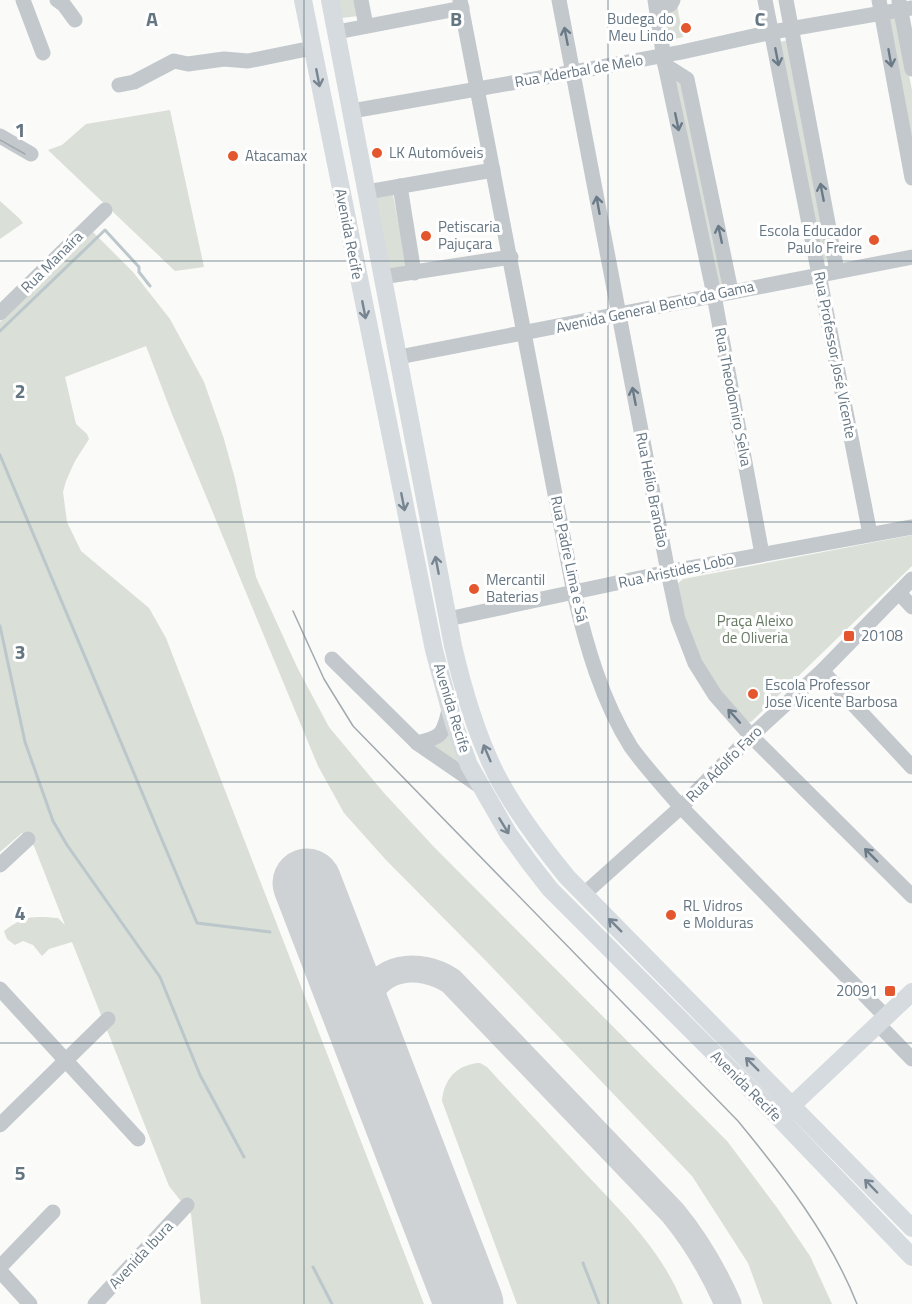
<svg xmlns="http://www.w3.org/2000/svg" width="912" height="1304" font-family="'Titillium Web',sans-serif">
	<style>
		.green { fill: #dadfd7 }
		.lines { fill: none; stroke-linecap: round; stroke-linejoin: round }
		.stream { stroke: #bbc7cb; stroke-width: 3 }
		.taxiway { stroke: #ced2d4; stroke-width: 27 }
		.runway { stroke: #ced2d4; stroke-width: 69 }
		.minor { stroke: #c3c8cc; stroke-width: 15 }
		.major { stroke: #d6dbdf; stroke-width: 18 }
		.tram { stroke: #a2aab0; stroke-width: 1.5 }
		.oneway { stroke: #6a7a87 }
		.oneway2 { stroke: #768591 }
		.grid { fill: none; stroke: #657683; stroke-width: 1.5; stroke-opacity: 0.55 }
		.poi-dot { fill: #e4572e; stroke: #fff; stroke-width: 2 }
		.labels { text-anchor: middle; stroke-width: 6; stroke-linejoin: round; paint-order: stroke }
		.poi-label { font-size: 15px; fill: #657683; stroke: #fff; text-anchor: start }
		.street-label { font-size: 15px; fill: #657683; stroke: #fff }
		.park-label { font-size: 15px; fill: #687a64; stroke: #fff }
		.grid-label { font-size: 20px; text-anchor: middle; font-weight: bold; fill: #657683; stroke: #fff; stroke-width: 6; stroke-linejoin: round; paint-order: stroke }
	</style>
	<rect width="100%" height="100%" fill="#fafaf8"/>
	<g class="green">
		<path d="M333,0H355L358,16L342,18Z"/>
		<path d="M676,0L683,37L667,41L661,20Z"/>
		<path d="M897,16L912,90V158L886,19Z"/>
		<path d="M788,40L828,259L821,261L776,43Z"/>
		<path d="M670,69L686,80L729,287L715,290Z"/>
		<path d="M170,110L204,267L175,271L48,150L62,145L86,124Z"/>
		<path d="M393,195L407,266L385,269L371,198Z"/>
		<path d="M0,201L19,218L23,223L0,239Z"/>
		<path d="M93,232L133,272L170,319L204,382L224,439L235,479L256,577L297,667L329,727L384,793L434,847L727,1141L778,1209L810,1256L832,1304H763L748,1263L692,1176L486,961L386,860L344,813L318,766L172,414L146,346L65,377L76,424L87,434L89,439L75,461L66,481L63,492L67,522L81,551L149,608L166,638L424,1304H201L191,1214L169,1186L72,942L49,949L42,956L33,945L23,941L15,945L7,939L4,931C24,915 34,916 58,918L65,925L34,846L22,833L0,852V322Z"/>
		<path d="M912,535V566L751,722H744L698,663L676,585L683,579Z"/>
		<path d="M449,722L473,779L422,744Z"/>
		<path d="M480,1063L487,1067C519,1102 552,1137 584,1172C622,1212 663,1252 683,1304H517L442,1101C444,1078 458,1064 480,1063Z"/>
	</g>
	<g class="lines">
		<g class="stream">
			<path d="M0,331L105,230L139,267V272L150,286"/>
			<path d="M0,455L197,923L270,932"/>
			<path d="M0,626L25,742L53,821L67,845L160,977L200,1075L244,1157"/>
			<path d="M583,1263L599,1304"/>
			<path d="M313,1267L332,1304"/>
		</g>
		<path class="taxiway" d="M368,1042C365,1031 362,1018 365,1006C376,964 420,961 451,981L673,1213C696,1241 713,1270 728,1304"/>
		<path class="runway" d="M307,883L469,1304"/>
		<g class="minor">
			<path d="M23,0L43,53"/>
			<path d="M57,0L64,5L75,20"/>
			<path d="M361,0L366,26"/>
			<path d="M460,0L574,593C586,645 602,701 631,747C646,768 664,787 681,807L886,1017"/>
			<path d="M559,0L668,572L678,619L695,663L715,695L751,736L912,896"/>
			<path d="M655,0L665,65L713,290L762,554"/>
			<path d="M765,0L870,534"/>
			<path d="M786,0L837,271"/>
			<path d="M879,0L912,178"/>
			<path d="M899,1L912,69"/>
			<path d="M657,10L671,4L673,0"/>
			<path d="M337,32L462,8"/>
			<path d="M665,65L687,79L731,291"/>
			<path d="M119,85L134,82L174,61L188,64L224,59L248,61L312,48"/>
			<path d="M352,111L574,72L682,52L772,32L912,8"/>
			<path d="M0,136L31,154"/>
			<path d="M400,186L414,273"/>
			<path d="M367,192L493,170"/>
			<path d="M382,277L511,257"/>
			<path d="M0,313L105,210"/>
			<path d="M399,357L912,257"/>
			<path d="M899,593L912,607"/>
			<path d="M448,619L668,572L912,527"/>
			<path d="M332,659L417,743L481,787"/>
			<path d="M822,671L912,767"/>
			<path d="M417,743C442,737 443,735 449,710"/>
			<path d="M0,865L28,839"/>
			<path d="M584,894L681,807L751,736L822,671L912,579"/>
			<path d="M0,989L138,1139"/>
			<path d="M878,1024L912,1059"/>
			<path d="M0,1125L108,1019"/>
			<path d="M0,1267L53,1212"/>
			<path d="M0,1271L30,1304"/>
			<path d="M95,1304L187,1205"/>
		</g>
		<g class="major">
			<path d="M303,0L434,650L454,724L469,765L508,833L529,862L550,889L779,1118L912,1257"/>
			<path d="M330,0L453,646C463,689 476,734 496,774C515,811 541,845 567,877L912,1228"/>
			<path d="M785,1112L912,992"/>
		</g>
		<g class="tram">
			<path d="M0,140L25,154"/>
			<path d="M293,611L324,679L353,726L738,1121C784,1177 830,1236 857,1304"/>
		</g>
	</g>
	<defs><path id="oneway-shaft" d="M-6 0H5M1.5-3L5.5 0L1.5 3" fill="none" stroke-width="1.6" stroke-linecap="round" stroke-linejoin="round" transform="scale(1.5)"/></defs>
	<g class="oneway">
		<use href="#oneway-shaft" transform="translate(566 36) rotate(-101)"/>
		<use href="#oneway-shaft" transform="translate(777 57) rotate(79)"/>
		<use href="#oneway-shaft" transform="translate(890 58) rotate(80)"/>
		<use href="#oneway-shaft" transform="translate(677 122) rotate(78)"/>
		<use href="#oneway-shaft" transform="translate(822 192) rotate(-101)"/>
		<use href="#oneway-shaft" transform="translate(598 205) rotate(-100)"/>
		<use href="#oneway-shaft" transform="translate(720 234) rotate(-102)"/>
		<use href="#oneway-shaft" transform="translate(634 396) rotate(-101)"/>
		<use href="#oneway-shaft" transform="translate(734 716) rotate(-132)"/>
		<use href="#oneway-shaft" transform="translate(871 855) rotate(-135)"/>
	</g>
	<g class="oneway2">
		<use href="#oneway-shaft" transform="translate(318 78) rotate(79)"/>
		<use href="#oneway-shaft" transform="translate(364 310) rotate(79)"/>
		<use href="#oneway-shaft" transform="translate(403 502) rotate(79)"/>
		<use href="#oneway-shaft" transform="translate(437 565) rotate(-101)"/>
		<use href="#oneway-shaft" transform="translate(487 753) rotate(-113)"/>
		<use href="#oneway-shaft" transform="translate(504 826) rotate(59)"/>
		<use href="#oneway-shaft" transform="translate(615 925) rotate(-135)"/>
		<use href="#oneway-shaft" transform="translate(752 1064) rotate(-135)"/>
		<use href="#oneway-shaft" transform="translate(871 1186) rotate(-134)"/>
	</g>
	<path class="grid" d="M304,0V1304M608,0V1304M0,261H912M0,522H912M0,782H912M0,1043H912"/>
	<g class="poi-dot">
		<circle cx="686" cy="28" r="6"/>
		<circle cx="377" cy="153" r="6"/>
		<circle cx="233" cy="156" r="6"/>
		<circle cx="426" cy="236" r="6"/>
		<circle cx="874" cy="240" r="6"/>
		<circle cx="474" cy="589" r="6"/>
		<rect x="843" y="630" width="12" height="12" rx="3"/>
		<circle cx="753" cy="694" r="6"/>
		<circle cx="671" cy="915" r="6"/>
		<rect x="884" y="985" width="12" height="12" rx="3"/>
	</g>
	<g class="labels">
		<g class="poi-label">
			<text x="674" y="24" text-anchor="end">Budega do<tspan x="674" dy="17">Meu Lindo</tspan></text>
			<text x="389" y="158">LK Automóveis</text>
			<text x="245" y="161">Atacamax</text>
			<text x="438" y="232">Petiscaria<tspan x="438" dy="17">Pajuçara</tspan></text>
			<text x="862" y="236" text-anchor="end">Escola Educador<tspan x="862" dy="17">Paulo Freire</tspan></text>
			<text x="486" y="585">Mercantil<tspan x="486" dy="17">Baterias</tspan></text>
			<text x="861" y="641">20108</text>
			<text x="765" y="690">Escola Professor<tspan x="765" dy="17">Jose Vicente Barbosa</tspan></text>
			<text x="683" y="911">RL Vidros<tspan x="683" dy="17">e Molduras</tspan></text>
			<text x="878" y="996" text-anchor="end">20091</text>
		</g>
		<g class="street-label">
			<text transform="translate(579 71) rotate(-10)" y="5">Rua Aderbal de Melo</text>
			<text transform="translate(349 234) rotate(79)" y="5">Avenida Recife</text>
			<text transform="translate(52 262) rotate(-45)" y="5">Rua Manaíra</text>
			<text transform="translate(655 307) rotate(-12)" y="5">Avenida General Bento da Gama</text>
			<text transform="translate(835 355) rotate(79)" y="5">Rua Professor José Vicente</text>
			<text transform="translate(733 397) rotate(79)" y="5">Rua Theodomiro Selva</text>
			<text transform="translate(652 490) rotate(79)" y="5">Rua Hélio Brandão</text>
			<text transform="translate(569 559) rotate(78)" y="5">Rua Padre Lima e Sá</text>
			<text transform="translate(676 571) rotate(-12)" y="5">Rua Aristides Lobo</text>
			<text transform="translate(452 708) rotate(73)" y="5">Avenida Recife</text>
			<text transform="translate(724 764) rotate(-45)" y="5">Rua Adolfo Faro</text>
			<text transform="translate(746 1086) rotate(45)" y="5">Avenida Recife</text>
			<text transform="translate(141 1255) rotate(-47)" y="5">Avenida Ibura</text>
		</g>
		<g class="park-label">
			<text x="755" y="626">Praça Aleixo<tspan x="755" dy="17">de Oliveria</tspan></text>
		</g>
	</g>
	<g class="grid-label">
		<text x="152" y="26">A</text>
		<text x="456" y="26">B</text>
		<text x="760" y="26">C</text>
		<text x="20" y="137">1</text>
		<text x="20" y="398">2</text>
		<text x="20" y="659">3</text>
		<text x="20" y="920">4</text>
		<text x="20" y="1180">5</text>
	</g>
</svg>
